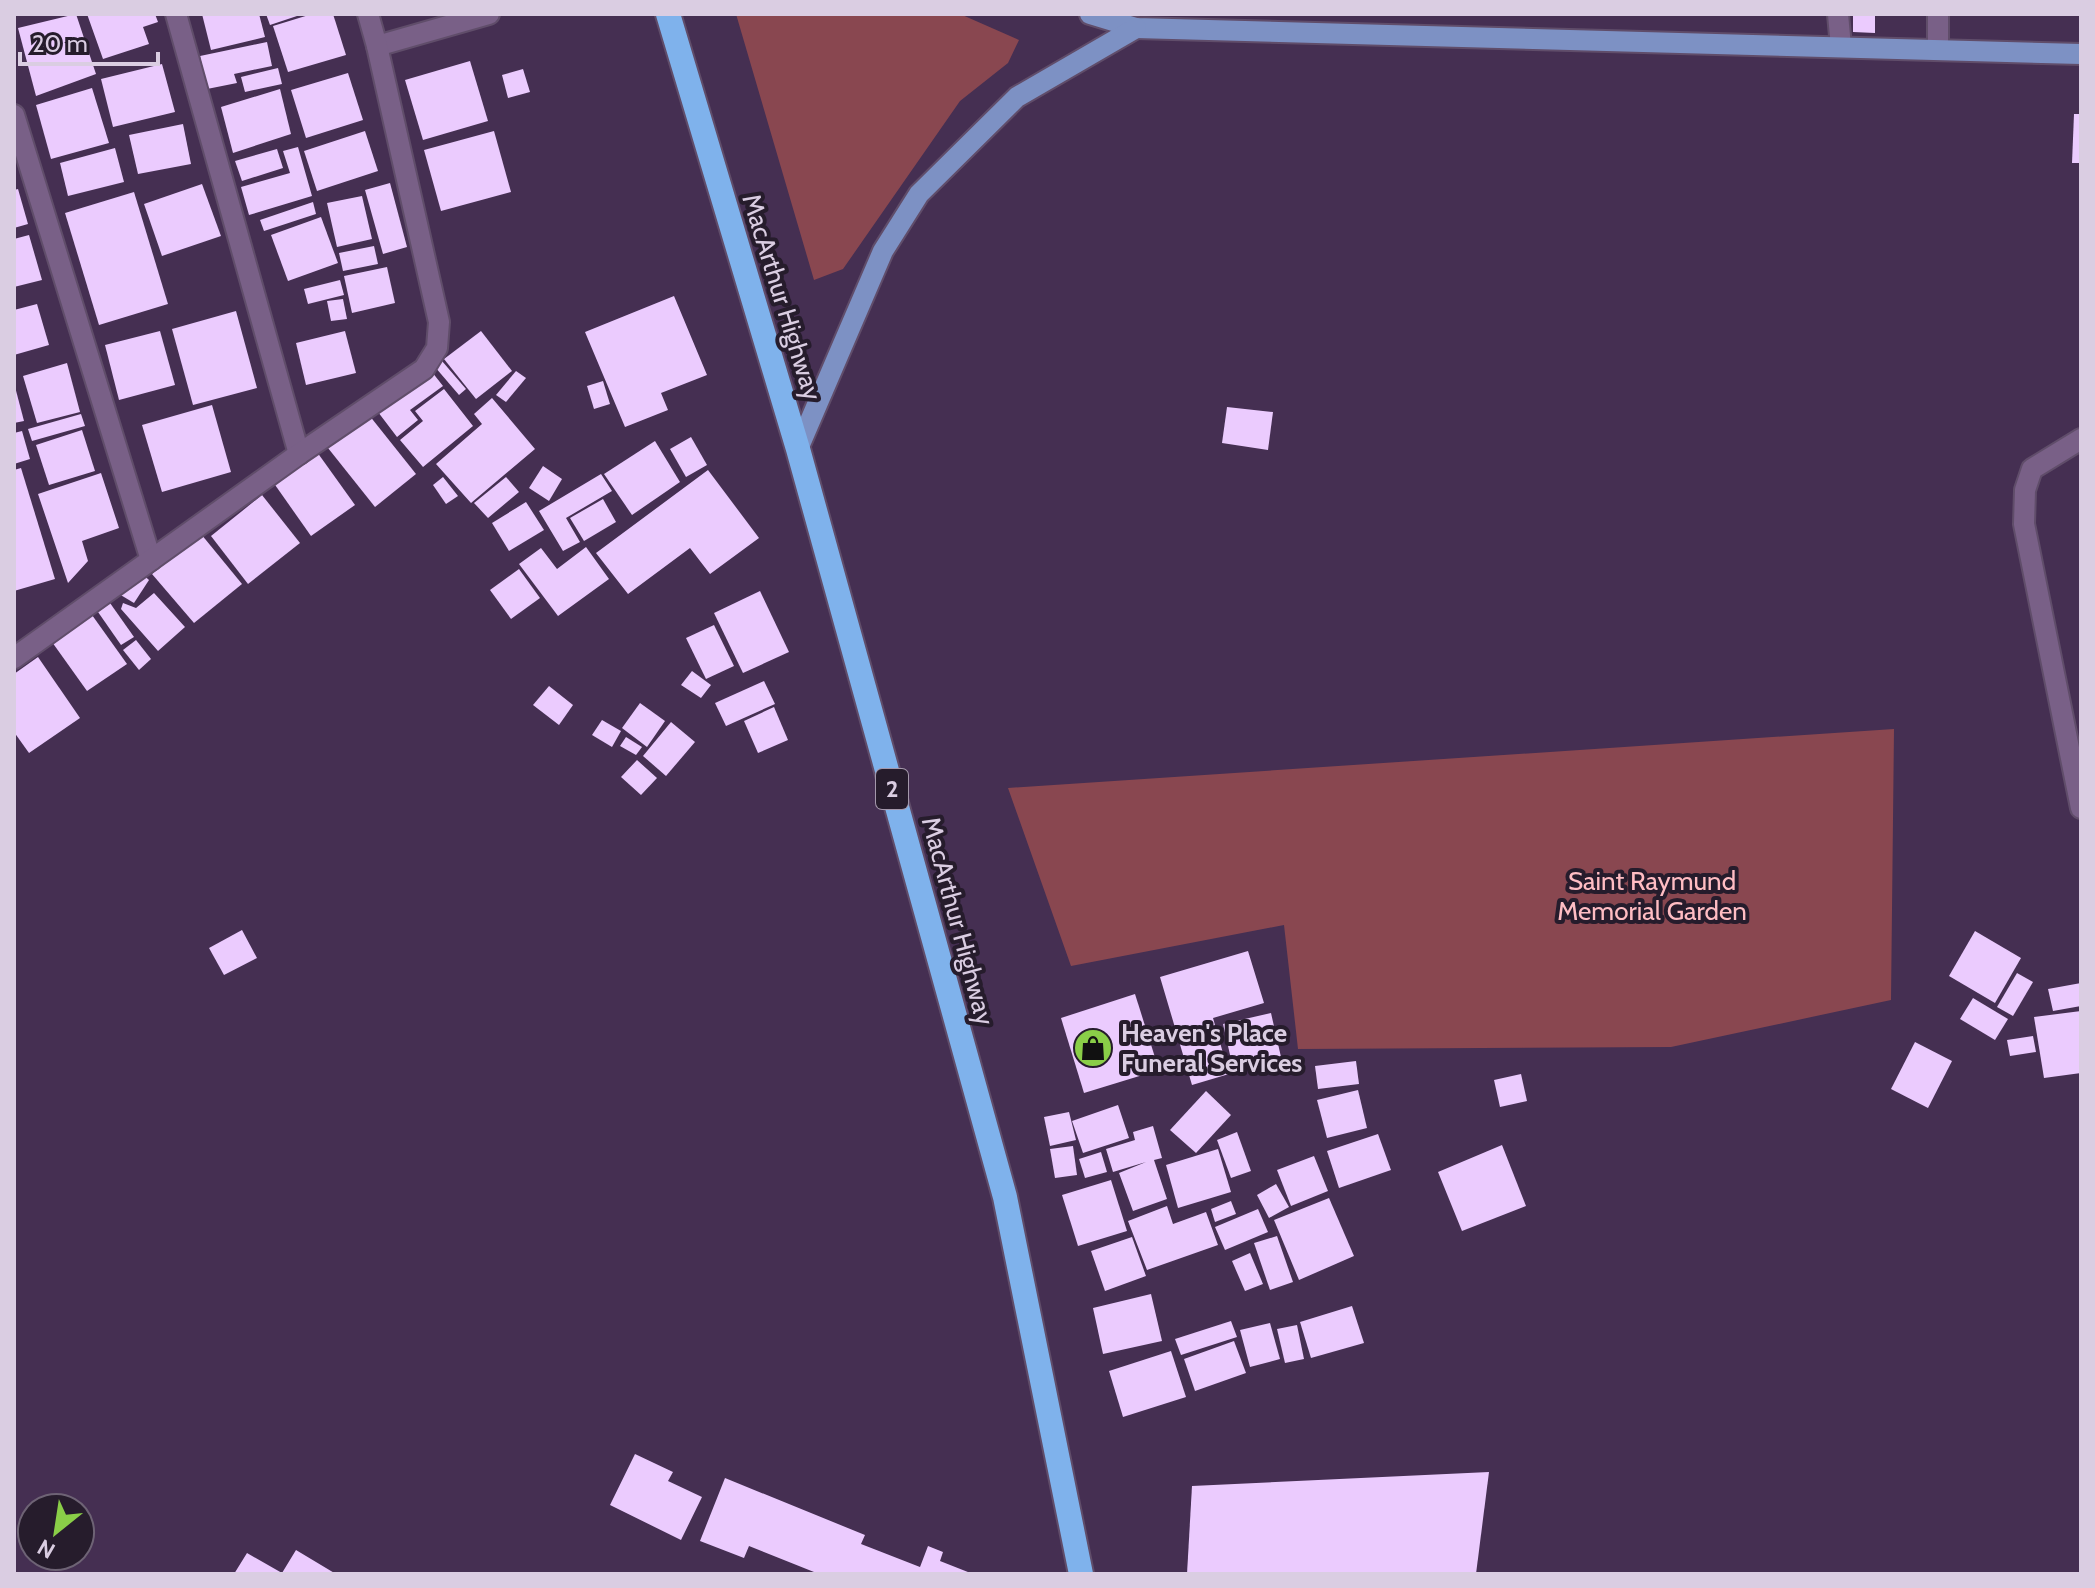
<svg xmlns="http://www.w3.org/2000/svg" width="2095" height="1588" font-family="Cabin,sans-serif">
	<style>
		.green { fill: #894750 }
		.building { fill: #ebcbfe }
		.lines { fill: none; stroke-linecap: round; stroke-linejoin: round }
		.minor-casing { stroke: #604d6a; stroke-width: 24 }
		.major-casing { stroke: #604d6a; stroke-width: 24 }
		.highway-casing { stroke: #604d6a; stroke-width: 28 }
		.minor { stroke: #796087; stroke-width: 20 }
		.major { stroke: #7d91c4; stroke-width: 20 }
		.highway { stroke: #7fb2ec; stroke-width: 24 }
		.labels { text-anchor: middle; stroke-width: 8; stroke-linejoin: round; paint-order: stroke }
		.shield { fill: #261c2c; stroke: #a498ab; stroke-width: 2 }
		.shield-label { font-size: 24px; font-weight: bold; fill: #dacde2 }
		.street-label { font-size: 26px; fill: #dacde2; stroke: #261c2c }
		.park-label { font-size: 26px; fill: #ffbdc3; stroke: #261c2c }
		.poi-label { font-size: 26px; font-weight: bold; fill: #dacde2; stroke: #261c2c; text-anchor: start }
	</style>
	<rect width="100%" height="100%" fill="#452f52"/>
	<g class="green">
		<path d="M736,14H960L1019,40L1008,63L960,101L843,269L814,280Z"/>
		<path d="M1894,729L1891,1000L1671,1047L1298,1049L1284,925L1071,966L1008,788Z"/>
	</g>
	<g class="building">
		<path d="M76,14L96,74L36,96L18,28Z"/>
		<path d="M87,14H155L158,22L143,27L149,44L103,59Z"/>
		<path d="M202,14H259L265,37L211,50Z"/>
		<path d="M266,14H300V15L270,25Z"/>
		<path d="M312,14H333L346,55L288,72L273,26Z"/>
		<path d="M1853,14H1875V33L1853,32Z"/>
		<path d="M267,42L272,66L234,74L237,83L207,89L200,56Z"/>
		<path d="M470,61L488,121L423,140L405,80Z"/>
		<path d="M162,64L175,112L113,127L101,79Z"/>
		<path d="M278,68L282,84L245,92L241,77Z"/>
		<path d="M523,69L530,92L508,98L502,75Z"/>
		<path d="M348,73L363,120L306,138L291,90Z"/>
		<path d="M92,88L109,143L51,159L36,105Z"/>
		<path d="M280,89L291,134L233,153L221,107Z"/>
		<path d="M2074,114H2081V163H2072Z"/>
		<path d="M183,124L191,164L138,174L129,135Z"/>
		<path d="M365,131L378,171L317,191L304,151Z"/>
		<path d="M494,131L511,192L441,211L424,150Z"/>
		<path d="M298,147L312,196L249,215L241,187L290,173L283,151Z"/>
		<path d="M115,148L124,182L68,196L60,163Z"/>
		<path d="M277,149L283,168L242,181L235,161Z"/>
		<path d="M390,183L407,247L383,254L365,190Z"/>
		<path d="M202,184L221,236L162,256L144,204Z"/>
		<path d="M18,189L28,224L14,228V190Z"/>
		<path d="M134,192L168,304L99,325L65,213Z"/>
		<path d="M362,196L372,239L337,247L327,203Z"/>
		<path d="M313,202L316,214L264,231L260,220Z"/>
		<path d="M321,217L338,263L288,281L271,235Z"/>
		<path d="M29,235L42,280L14,287V239Z"/>
		<path d="M374,246L378,264L343,271L339,253Z"/>
		<path d="M387,267L395,303L352,313L344,276Z"/>
		<path d="M340,280L344,295L308,304L304,289Z"/>
		<path d="M674,296L707,375L661,393L668,410L625,427L585,332Z"/>
		<path d="M343,299L347,319L331,321L327,301Z"/>
		<path d="M37,304L49,345L14,355V310Z"/>
		<path d="M236,311L257,388L193,405L172,329Z"/>
		<path d="M160,331L175,385L119,400L105,345Z"/>
		<path d="M345,331L356,373L306,385L296,343Z"/>
		<path d="M481,331L512,371L476,399L444,359Z"/>
		<path d="M442,361L466,389L459,395L435,367Z"/>
		<path d="M67,363L80,412L37,423L23,376Z"/>
		<path d="M516,371L526,378L506,402L496,395Z"/>
		<path d="M432,372L443,386L410,410L418,420L397,437L378,412Z"/>
		<path d="M603,381L610,404L594,409L587,386Z"/>
		<path d="M14,383L24,421L14,423Z"/>
		<path d="M444,389L473,426L423,467L400,440L423,421L415,411Z"/>
		<path d="M492,398L535,449L471,503L436,464L482,424L474,414Z"/>
		<path d="M212,405L231,472L162,492L142,425Z"/>
		<path d="M1227,407L1273,412L1268,450L1222,443Z"/>
		<path d="M81,414L85,426L32,441L28,429Z"/>
		<path d="M369,415L416,474L375,507L328,448Z"/>
		<path d="M82,430L95,471L49,485L36,445Z"/>
		<path d="M22,431L30,459L14,464V433Z"/>
		<path d="M691,437L707,465L686,477L670,449Z"/>
		<path d="M655,441L680,482L632,515L604,474Z"/>
		<path d="M317,452L355,505L311,536L273,482Z"/>
		<path d="M543,466L562,479L549,501L529,488Z"/>
		<path d="M21,468L55,579L14,591V470Z"/>
		<path d="M708,470L759,538L710,574L690,548L628,594L596,553Z"/>
		<path d="M101,473L119,528L82,541L88,561L68,583L38,494Z"/>
		<path d="M601,474L612,491L566,518L580,542L563,551L539,511Z"/>
		<path d="M443,477L458,496L446,504L433,485Z"/>
		<path d="M506,477L519,492L488,518L474,503Z"/>
		<path d="M262,495L300,543L248,584L211,536Z"/>
		<path d="M603,499L616,522L584,541L570,518Z"/>
		<path d="M526,502L544,530L509,551L492,523Z"/>
		<path d="M201,534L242,584L194,623L152,574Z"/>
		<path d="M586,547L609,579L558,616L519,564L541,548L557,569Z"/>
		<path d="M519,569L540,598L511,619L490,590Z"/>
		<path d="M140,572L149,580L134,603L114,591Z"/>
		<path d="M760,591L789,652L743,673L714,613Z"/>
		<path d="M154,593L185,627L158,651L121,609L123,603L136,608Z"/>
		<path d="M110,603L134,637L121,645L98,612Z"/>
		<path d="M92,615L127,664L87,691L52,642Z"/>
		<path d="M714,625L734,666L706,679L686,638Z"/>
		<path d="M136,640L151,659L139,670L123,650Z"/>
		<path d="M38,657L80,718L29,753L14,732V674Z"/>
		<path d="M692,671L711,685L701,698L681,685Z"/>
		<path d="M764,681L775,704L726,726L715,703Z"/>
		<path d="M549,686L573,705L559,725L533,705Z"/>
		<path d="M640,703L665,721L647,747L622,728Z"/>
		<path d="M774,707L788,740L758,753L744,721Z"/>
		<path d="M602,720L621,731L612,747L592,735Z"/>
		<path d="M671,722L695,742L666,776L643,756Z"/>
		<path d="M626,737L642,747L636,755L620,746Z"/>
		<path d="M637,760L657,778L641,795L621,777Z"/>
		<path d="M242,930L257,958L224,975L209,948Z"/>
		<path d="M1975,931L2021,958L1995,1003L1949,976Z"/>
		<path d="M1248,951L1264,1003L1213,1018L1229,1074L1192,1085L1160,977Z"/>
		<path d="M2017,973L2033,982L2013,1016L1997,1007Z"/>
		<path d="M2081,983V1006L2053,1011L2048,989Z"/>
		<path d="M1135,994L1159,1070L1084,1093L1061,1018Z"/>
		<path d="M1973,998L2008,1019L1995,1040L1960,1019Z"/>
		<path d="M2081,1011V1073L2044,1078L2034,1017Z"/>
		<path d="M1271,1013L1281,1057L1233,1068L1223,1024Z"/>
		<path d="M2033,1036L2036,1052L2010,1056L2007,1040Z"/>
		<path d="M1915,1042L1952,1061L1928,1108L1891,1089Z"/>
		<path d="M1356,1061L1359,1084L1318,1089L1315,1066Z"/>
		<path d="M1521,1074L1527,1101L1500,1107L1494,1080Z"/>
		<path d="M1358,1090L1367,1128L1327,1138L1317,1100Z"/>
		<path d="M1206,1091L1231,1115L1196,1153L1170,1130Z"/>
		<path d="M1118,1105L1129,1138L1083,1153L1072,1121Z"/>
		<path d="M1069,1112L1076,1140L1050,1146L1044,1117Z"/>
		<path d="M1153,1126L1162,1158L1154,1160L1167,1199L1133,1211L1119,1173L1146,1162L1113,1172L1106,1149L1135,1140L1133,1132Z"/>
		<path d="M1237,1132L1251,1171L1231,1178L1217,1140Z"/>
		<path d="M1378,1134L1391,1170L1339,1188L1327,1151Z"/>
		<path d="M1502,1145L1526,1206L1462,1231L1438,1172Z"/>
		<path d="M1073,1146L1077,1175L1055,1178L1050,1149Z"/>
		<path d="M1218,1149L1231,1192L1178,1208L1166,1165Z"/>
		<path d="M1101,1152L1107,1172L1085,1178L1079,1159Z"/>
		<path d="M1314,1156L1328,1191L1291,1206L1277,1170Z"/>
		<path d="M1111,1180L1127,1231L1078,1246L1062,1195Z"/>
		<path d="M1276,1184L1289,1207L1269,1218L1257,1195Z"/>
		<path d="M1329,1198L1354,1256L1299,1280L1274,1220Z"/>
		<path d="M1231,1201L1236,1214L1215,1222L1211,1209Z"/>
		<path d="M1167,1206L1173,1224L1206,1212L1218,1245L1147,1270L1128,1221Z"/>
		<path d="M1258,1209L1268,1232L1225,1250L1215,1227Z"/>
		<path d="M1277,1236L1293,1282L1270,1290L1254,1243Z"/>
		<path d="M1132,1237L1146,1276L1105,1291L1091,1251Z"/>
		<path d="M1250,1253L1263,1284L1245,1291L1232,1261Z"/>
		<path d="M1151,1294L1162,1341L1103,1354L1093,1308Z"/>
		<path d="M1352,1306L1364,1343L1311,1358L1300,1322Z"/>
		<path d="M1231,1321L1237,1337L1181,1355L1175,1339Z"/>
		<path d="M1270,1323L1280,1359L1250,1367L1240,1330Z"/>
		<path d="M1297,1325L1304,1359L1285,1363L1277,1329Z"/>
		<path d="M1234,1341L1246,1373L1195,1391L1184,1359Z"/>
		<path d="M1171,1351L1186,1397L1123,1417L1109,1371Z"/>
		<path d="M635,1454L673,1472L668,1481L702,1497L681,1540L610,1505Z"/>
		<path d="M1489,1472L1476,1574H1187L1192,1486Z"/>
		<path d="M725,1478L865,1535L861,1544L920,1567L928,1546L943,1552L940,1561L973,1574H819L749,1546L744,1558L700,1541Z"/>
		<path d="M296,1550L336,1574H234L247,1553L282,1573Z"/>
	</g>
	<g class="lines">
		<defs>
			<g id="minor">
				<path d="M176,14L299,454"/>
				<path d="M1838,14L1841,47"/>
				<path d="M377,46L489,14"/>
				<path d="M1938,50V14"/>
				<path d="M14,115L151,560"/>
				<path d="M2081,439L2032,469L2025,490L2024,524L2081,808"/>
				<path d="M14,658L299,454L424,369L437,348L439,322L377,46L368,14"/>
			</g>
			<g id="major">
				<path d="M1090,14L1136,28L2081,54"/>
				<path d="M798,449L883,251L919,194L1017,97L1136,28"/>
			</g>
			<path id="highway" d="M668,14L798,449L1005,1197L1081,1574"/>
		</defs>
		<use href="#minor" class="minor-casing"/>
		<use href="#major" class="major-casing"/>
		<use href="#highway" class="highway-casing"/>
		<use href="#minor" class="minor"/>
		<use href="#major" class="major"/>
		<use href="#highway" class="highway"/>
	</g>
	<defs>
		<symbol id="shop-disc" viewBox="-11 -11 22 22"><circle r="9.5" fill="#8ace48" stroke="#261c2c"/><path d="M-5-2.5h2.3a2.7 3.5 0 0 1 5.4 0H5L5.5 6h-11ZM-1.5-2.5h3a1.5 2.3 0 0 0-3 0Z" fill="#111"/></symbol>
	</defs>
	<g fill-rule="evenodd">
		<use href="#shop-disc" x="1071" y="1026" width="44" height="44"/>
	</g>
	<g class="labels">
		<rect class="shield" x="876" y="769" width="32" height="40" rx="6"/>
		<g class="shield-label">
			<text x="892" y="797">2</text>
		</g>
		<g class="street-label">
			<text transform="translate(782 297) rotate(73)" y="9">MacArthur Highway</text>
			<text transform="translate(958 921) rotate(75)" y="9">MacArthur Highway</text>
		</g>
		<g class="park-label">
			<text x="1652" y="890">Saint Raymund<tspan x="1652" dy="30">Memorial Garden</tspan></text>
		</g>
		<g class="poi-label">
			<text x="1121" y="1042">Heaven's Place<tspan x="1121" dy="30">Funeral Services</tspan></text>
		</g>
	</g>
	<rect width="2095" height="1588" fill="none" stroke="#dacde2" stroke-width="32"/>
	<g transform="translate(56 1532) rotate(210)"><circle r="38" fill="#261c2c" stroke="#6e6375" stroke-width="2"/>
	<path d="M0-6L14 30L0 20L-14 30Z" fill="#8ace48"/>
	<text y="-12" font-size="22" font-weight="bold" text-anchor="middle" fill="#dacde2">N</text>
	</g>
	<path d="M20 52v12h138v-12" fill="none" stroke="#dacde2" stroke-width="4"/>
	<text x="32" y="52" font-size="24" fill="#dacde2" stroke="#261c2c" stroke-width="6" paint-order="stroke">20 m</text>
</svg>
